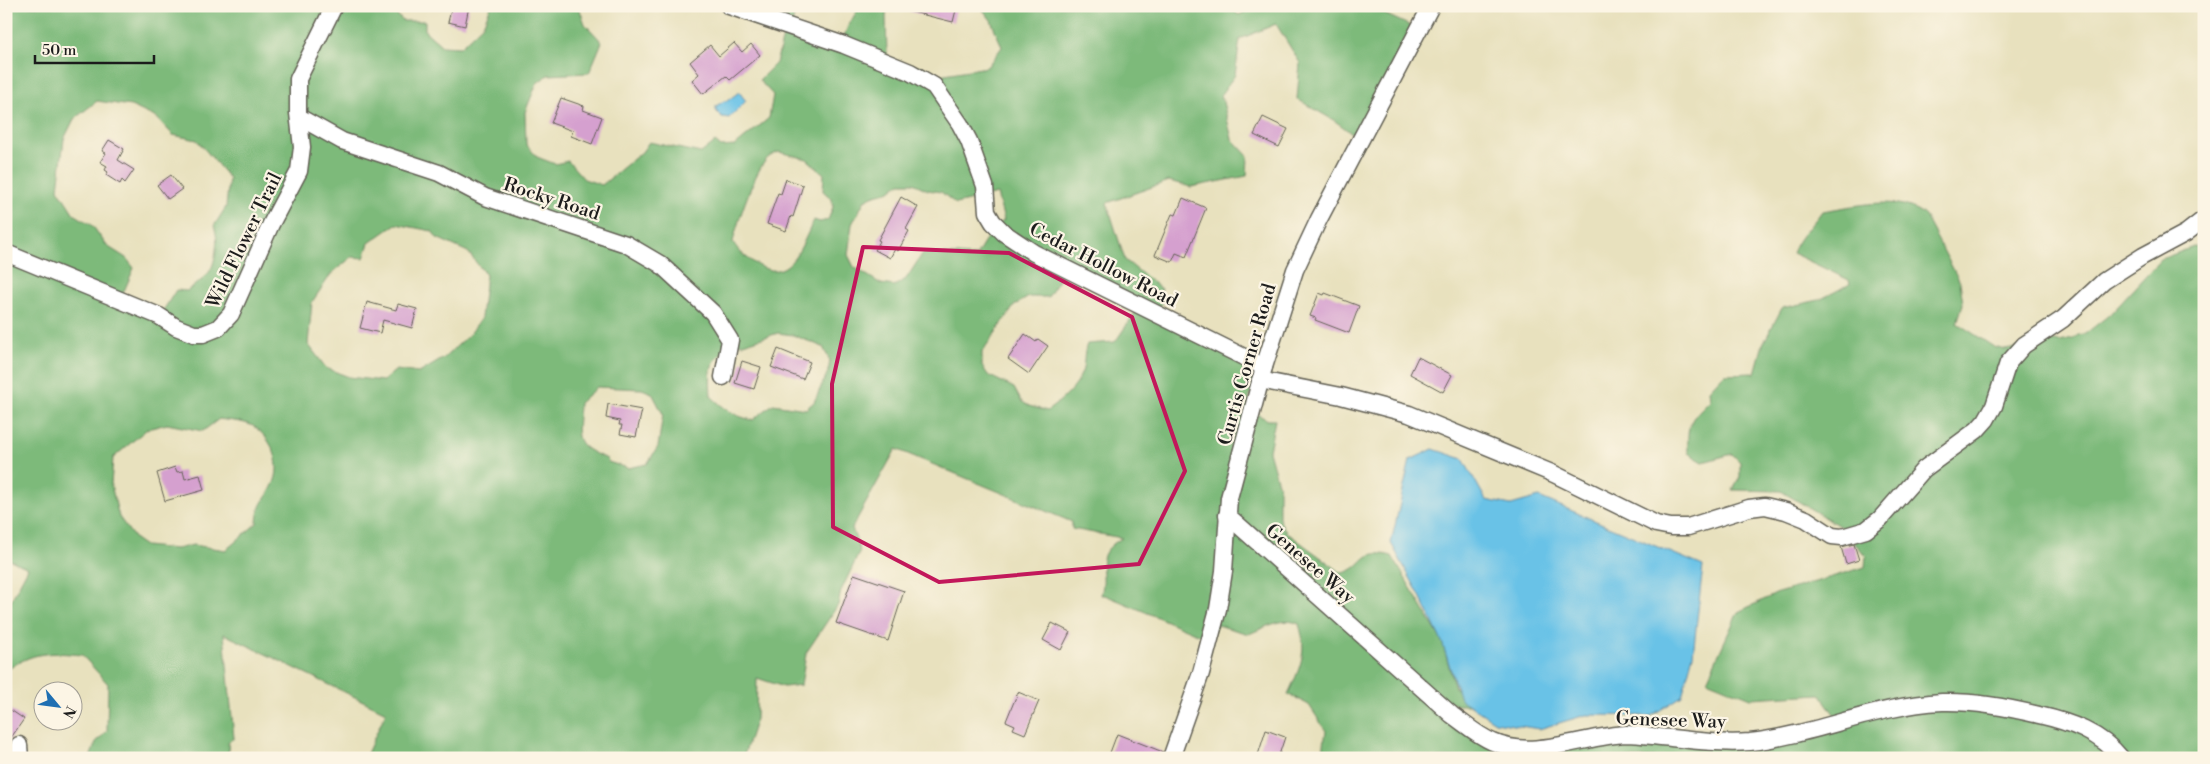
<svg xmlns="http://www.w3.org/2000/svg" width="2210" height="764" font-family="'Libre Bodoni',serif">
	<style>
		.forest { fill: #7dba7a; stroke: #4c6b4b; fill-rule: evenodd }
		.water { fill: #69c2e7; stroke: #426f82 }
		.building { fill: #d5a0cf }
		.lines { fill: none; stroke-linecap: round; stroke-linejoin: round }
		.minor-casing { stroke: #636155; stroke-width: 19 }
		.minor { stroke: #fff; stroke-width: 16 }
		.marked { fill: none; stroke: #c2185b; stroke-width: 4; stroke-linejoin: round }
		.labels { text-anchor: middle; stroke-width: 4.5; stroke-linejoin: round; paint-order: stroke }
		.street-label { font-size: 19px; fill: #1c1c1c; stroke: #fcf5e5 }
	</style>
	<rect width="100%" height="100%" fill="#fcf5e5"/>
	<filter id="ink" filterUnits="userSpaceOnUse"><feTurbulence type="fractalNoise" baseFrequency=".02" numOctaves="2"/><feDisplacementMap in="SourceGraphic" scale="10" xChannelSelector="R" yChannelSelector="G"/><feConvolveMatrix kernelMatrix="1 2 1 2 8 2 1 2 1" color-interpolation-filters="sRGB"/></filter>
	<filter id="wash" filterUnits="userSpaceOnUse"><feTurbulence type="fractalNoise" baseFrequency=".0096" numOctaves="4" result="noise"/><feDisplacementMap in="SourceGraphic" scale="20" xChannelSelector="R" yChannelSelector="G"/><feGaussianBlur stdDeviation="1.12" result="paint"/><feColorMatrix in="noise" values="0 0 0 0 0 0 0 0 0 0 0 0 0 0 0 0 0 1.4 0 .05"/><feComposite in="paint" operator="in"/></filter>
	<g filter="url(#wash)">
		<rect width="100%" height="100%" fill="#e8e1be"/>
		<path class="forest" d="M6,6H390L392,10L403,21H425V31L442,46L460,47L483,25L491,6H581L580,10L585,24L602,42L589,73L548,75L537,83L525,112L526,144L537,157L555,164L568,161L584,179L602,185L642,152L649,142L701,153L715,142L721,147L735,146L769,118L773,95L759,80L776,63L784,34L717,6H797L790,31L839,49L848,26L860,6H888L886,15L887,58L889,64L921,66L939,75L987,67L1002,47L991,20L980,6H1227L1239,15L1254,6H1367L1413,27L1358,138L1335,121L1297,99L1300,63L1276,24L1240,39L1235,75L1221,94L1232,139L1248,156L1247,176L1191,187L1169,181L1107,203L1125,260L1161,289L1162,302L1157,316L1255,370L1247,409L1268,420H1275L1269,451L1279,487V519L1286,532L1342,573C1367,568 1358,547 1392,556L1442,641L1455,688L1470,705H1456L1441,699L1500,746L1629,736L1703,742L1841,724L1820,694L1751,698L1707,680L1738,612L1778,593L1865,567L1866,556L1841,527L1781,491L1733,490L1740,477V462L1732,454L1703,462L1688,453C1687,422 1689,421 1710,400L1709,390L1724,374L1755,373L1763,344L1782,308L1819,300L1850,284L1849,280L1792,253C1799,235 1811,227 1822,211C1852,207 1901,193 1925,216L1960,282L1963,304L1957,323L1994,347L2005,350L2036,345L2043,339L2060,342L2073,339L2078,335L2085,334L2109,315L2161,259L2204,243V758H1322L1326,731L1309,705L1288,694C1300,668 1308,653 1299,624C1283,616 1264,628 1249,634L1217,625L1211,637L1202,636L1105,595H1101C1109,568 1090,557 1122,538L1072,529V522L896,449L852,528L860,551L841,591L838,605L806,653L801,685L784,687L757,678L756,719L743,758H365L386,712L224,634L234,738L228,742L229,758H90L96,742L107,731L108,684L82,655C51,652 32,651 6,671V610L28,568L6,558ZM97,101L131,106L157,118L173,135L197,140L229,178L226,207L214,226C217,235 217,241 216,250C213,275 205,277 187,291L176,290L159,317L121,298L134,268L126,258L107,246L92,225L74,214L58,189L64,139L74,119ZM779,152L807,159L824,174L823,191L832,199L833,207L828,220L820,222L814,220C802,243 791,285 758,265C747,258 740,254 733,242C737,224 755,168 769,157C772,155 776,153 779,152ZM900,183H913L928,190L941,192L956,204L997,194L1004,220L992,230L976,256L923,253L906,279L894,286L881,284L854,267L848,255L852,224L865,200L872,196L890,191ZM396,224L432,231L437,238L468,252L486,275L481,318L470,334L444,358L419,373L396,370L383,381L349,377L326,368L308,344L312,302L332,273L352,257L364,258L369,243ZM1065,271L1137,310L1115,342L1087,344C1083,354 1085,364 1082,372C1076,388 1061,401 1047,411L1029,406L1021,401L1014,388L988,375L982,366V352L1015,305L1029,297H1048ZM778,333L793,335L823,347L830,361L828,372L814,402L806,409L773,404L753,420C735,417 723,408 711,396C709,365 710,359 738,343L743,344ZM597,387L642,389L652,393L663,414L658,447L647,464L628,468L608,462L607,459C571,444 577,439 579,403ZM219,419C230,421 247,421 256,428C273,441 283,465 273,485C264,504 259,499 257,523L226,550L193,545L176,549L145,546L135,539L119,517L111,485L113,458L147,429L167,424L203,431Z"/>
		<g class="water">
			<path d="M739,92L746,101L729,118L722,117L716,111V106L724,101H727Z"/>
			<path d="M1433,449L1463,459L1486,500L1511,505L1539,497L1703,566L1693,655L1682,696L1651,716L1586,715L1539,729L1495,722L1460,699L1442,642L1420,596L1391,543L1410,460Z"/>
		</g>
		<g id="blocks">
			<g class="building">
				<path d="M452,6H469L465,26L448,22Z"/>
				<path d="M905,6H957L953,22L904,10Z"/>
				<path d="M734,43L742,52L751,44L760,55L730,80L726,76L703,94L692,80L699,74L690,62L710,45L719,56Z"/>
				<path d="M561,98L584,106L583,110L602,117L592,144L571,136L573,131L551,123Z"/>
				<path d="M1263,117L1288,129L1279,147L1254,135Z"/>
				<path d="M109,140L124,149L118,160L134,170L125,183L122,180L120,184L106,175L108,172L105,170L107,166L100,162L106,153L102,151Z"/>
				<path d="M171,175L182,189L168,199L157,185Z"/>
				<path d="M786,179L803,185L793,217L791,216L786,231L767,224L778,193L781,194Z"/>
				<path d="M901,197L918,207L906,229L909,231L898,251L895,249L890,258L875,250L880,241L878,240Z"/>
				<path d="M1183,198L1206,208L1186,257L1176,253L1172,262L1155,255L1172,214L1176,215Z"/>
				<path d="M1319,293L1324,295L1325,293L1359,306L1349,333L1315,320L1316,318L1310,316Z"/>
				<path d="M367,302L396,310L398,304L417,309L412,328L383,320L380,333L360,328Z"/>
				<path d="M1025,334L1036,342L1038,339L1048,346L1029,374L1008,359Z"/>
				<path d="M778,349L810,362L803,379L771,367Z"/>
				<path d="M1418,357L1452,375L1443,392L1410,374Z"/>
				<path d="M742,361L761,367L754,389L735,383Z"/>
				<path d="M608,404L642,410L636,437L620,434L622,425H619L620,421L606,418Z"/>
				<path d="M175,467L177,472L183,471L185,479L200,475L204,490L165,501L157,473Z"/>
				<path d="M1854,544L1859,560L1846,564L1841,547Z"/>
				<path d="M854,574L904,591L888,641L836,623Z"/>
				<path d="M1052,623L1070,632L1061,650L1043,640Z"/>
				<path d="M1018,692L1039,701L1025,734L1013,729L1015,725L1006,721Z"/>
				<path d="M6,707L24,719L6,745Z"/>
				<path d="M1266,730L1285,737L1278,758H1257Z"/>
				<path d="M1117,734L1163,752L1161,758H1108Z"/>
			</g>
		</g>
	</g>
	<g filter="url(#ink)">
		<use href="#blocks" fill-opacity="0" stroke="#636155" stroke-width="1"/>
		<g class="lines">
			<defs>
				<g id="minor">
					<path d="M729,6L844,45L910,72L934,86L960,124L969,141L985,186L987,212L993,222L1004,233L1034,253L1264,367"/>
					<path d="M299,117L342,141L439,173L485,197L626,244L660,264L713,313L730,340L723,377"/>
					<path d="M6,253L159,316L176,327L194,334H203L218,328L231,314L271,224L299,171L302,147L298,113V79L334,6"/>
					<path d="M1260,380L1341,396L1409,414L1554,474L1656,524L1671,527H1688L1749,508L1765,506L1786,511L1806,519L1832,536L1842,537L1866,530L1880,519L1924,469L1977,430L1986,420L1994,406L2008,363L2024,345L2063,319L2104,281L2143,256L2186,233L2204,219"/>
					<path d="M1227,515L1452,715C1465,724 1478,736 1493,742C1533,760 1584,736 1626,734C1641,734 1656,737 1671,738C1697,741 1724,744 1750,742C1815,735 1877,705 1942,702C1976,701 2007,707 2039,715C2070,722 2101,733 2121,758"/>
					<path d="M19,745L20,758"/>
					<path d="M1171,758L1201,673L1218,609L1224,571L1229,498L1264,367L1295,270L1319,219L1431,6"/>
				</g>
			</defs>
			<use href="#minor" class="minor-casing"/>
			<use href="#minor" class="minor"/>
		</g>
	</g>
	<path class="marked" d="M863,247L1009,253L1132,317L1185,471L1139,564L939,582L833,527L832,384Z"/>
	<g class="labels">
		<g class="street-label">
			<text transform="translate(552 198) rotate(18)" y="7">Rocky Road</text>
			<text transform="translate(243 240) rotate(-64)" y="7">Wild Flower Trail</text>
			<text transform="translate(1104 264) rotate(27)" y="7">Cedar Hollow Road</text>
			<text transform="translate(1246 364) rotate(-74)" y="7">Curtis Corner Road</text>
			<text transform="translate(1311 563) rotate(41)" y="7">Genesee Way</text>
			<text transform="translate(1671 719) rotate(2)" y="7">Genesee Way</text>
		</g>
	</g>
	<rect width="2210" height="764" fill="none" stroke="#fcf5e5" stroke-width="25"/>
	<g transform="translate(58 706) rotate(119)"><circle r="24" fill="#fcf5e5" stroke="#a29e95"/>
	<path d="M0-4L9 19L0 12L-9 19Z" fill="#1f6fb2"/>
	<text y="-8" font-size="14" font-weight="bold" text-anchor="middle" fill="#1c1c1c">N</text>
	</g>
	<path d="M35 55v8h119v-8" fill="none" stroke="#1c1c1c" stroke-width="2.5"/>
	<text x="42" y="55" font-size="15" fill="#1c1c1c" stroke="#fcf5e5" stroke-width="4" paint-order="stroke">50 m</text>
</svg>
